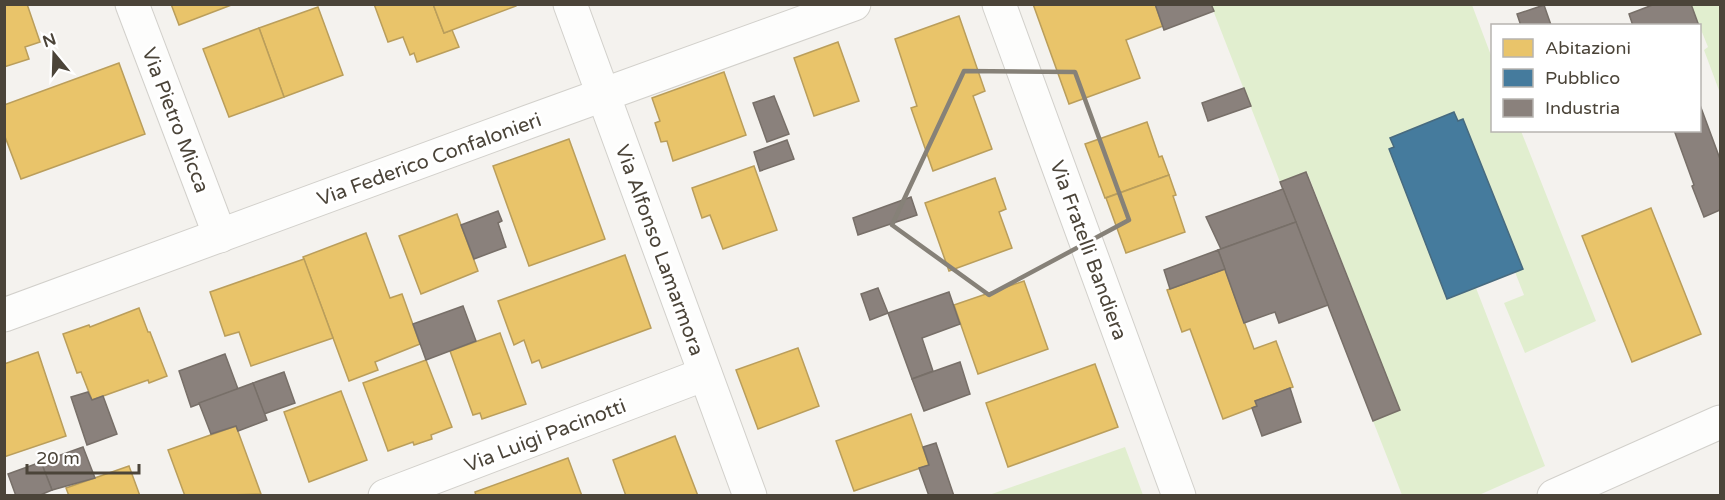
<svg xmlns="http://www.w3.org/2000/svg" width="1725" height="500" font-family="'Varela Round',sans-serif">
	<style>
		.green { fill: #e1eecf }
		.homes { fill: #e9c46a; stroke: #ba9e5b; stroke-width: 1.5 }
		.public { fill: #457b9d; stroke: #476a7f; stroke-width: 1.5 }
		.industry { fill: #8a817c; stroke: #776f68; stroke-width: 1.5 }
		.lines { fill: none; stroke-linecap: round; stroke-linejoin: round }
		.minor-casing { stroke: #d2d0cb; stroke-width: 35 }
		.minor { stroke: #fdfdfc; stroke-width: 33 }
		.marked { fill: none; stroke: #868178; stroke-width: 4.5; stroke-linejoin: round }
		.labels { text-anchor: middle; stroke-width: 6; stroke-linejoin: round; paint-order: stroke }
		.street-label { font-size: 20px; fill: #4b4439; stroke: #fff }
	</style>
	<rect width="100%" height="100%" fill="#f4f2ee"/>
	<g class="green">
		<path d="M1211,5H1472L1492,58V130L1521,131L1596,321L1525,353L1504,303L1524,295L1515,272L1523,269L1463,119L1458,121L1454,112L1391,138L1394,147L1389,149L1447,299L1476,288L1545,466L1479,495H1402L1373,421L1400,410L1307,172L1280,182Z"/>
		<path d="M1691,5H1720V93L1704,50L1708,47Z"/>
		<path d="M1125,447L1143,495H989Z"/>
	</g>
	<g class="homes">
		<path d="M4,4H27L40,42L25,47L29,59L4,67Z"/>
		<path d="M171,4H234L179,25Z"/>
		<path d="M374,4H433L444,33L452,30L459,47L417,62L414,53L410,55L403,37L388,42Z"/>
		<path d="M433,4H516V6L444,33Z"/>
		<path d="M1033,4H1155L1163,26L1126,40L1140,78L1069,104Z"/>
		<path d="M318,7L343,75L284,97L259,28Z"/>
		<path d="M959,16L985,91L973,96L992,149L933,171L911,108L917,106L895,39Z"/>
		<path d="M259,28L284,97L229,117L203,49Z"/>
		<path d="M838,42L859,101L814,116L794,58Z"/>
		<path d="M119,63L145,134L21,179L4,134V105Z"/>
		<path d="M724,72L746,135L673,161L667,141L661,142L655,123L660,121L652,98Z"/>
		<path d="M1147,122L1159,157L1162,156L1169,175L1105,198L1085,144Z"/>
		<path d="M569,139L605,239L529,266L493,166Z"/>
		<path d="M754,166L777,230L723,249L710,215L702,218L692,188Z"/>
		<path d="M1169,175L1176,195L1173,196L1185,232L1126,253L1106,198Z"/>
		<path d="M995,178L1006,209L999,212L1012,248L949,271L925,203Z"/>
		<path d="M1651,208L1701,334L1632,362L1582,236Z"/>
		<path d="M457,214L478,271L421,294L399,236Z"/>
		<path d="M366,233L390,298L402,294L420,344L375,362L378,370L349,381L303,257Z"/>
		<path d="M625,255L651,328L542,368L539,360L532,363L524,340L514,345L498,301Z"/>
		<path d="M304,259L333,338L251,366L239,332L225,336L210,292Z"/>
		<path d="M1225,269L1254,349L1276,341L1293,387L1255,401L1257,406L1223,419L1190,329L1182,332L1167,290Z"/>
		<path d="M1024,281L1048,349L978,374L954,305Z"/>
		<path d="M139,308L148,332H150L167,376L149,383L148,380L92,400L81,372L77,373L63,334L89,325L90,327Z"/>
		<path d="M500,333L526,404L482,419L480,413L473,415L450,351Z"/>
		<path d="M798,348L819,406L758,429L736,370Z"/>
		<path d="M38,352L66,436L4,457V364Z"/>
		<path d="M426,360L452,427L431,435L432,439L414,445L413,442L388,451L363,383Z"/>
		<path d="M1095,364L1118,427L1008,467L986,403Z"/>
		<path d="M341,391L367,460L309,482L284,412Z"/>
		<path d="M911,414L929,465L854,491L836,441Z"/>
		<path d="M236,426L261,494L185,496L168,450Z"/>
		<path d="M675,436L698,496H626L613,460Z"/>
		<path d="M568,458L582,496H476L475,492Z"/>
		<path d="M129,466L140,496H69L66,488Z"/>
	</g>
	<path class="public" d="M1454,112L1458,121L1463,119L1523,269L1447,299L1389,149L1394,147L1390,138Z"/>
	<g class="industry">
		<path d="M1155,4H1211L1214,11L1164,30Z"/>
		<path d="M1655,4H1691L1699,26H1633L1629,14Z"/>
		<path d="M1544,5L1551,25L1521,26L1517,14Z"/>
		<path d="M1244,88L1251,106L1208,121L1202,103Z"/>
		<path d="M774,96L789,134L767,142L753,103Z"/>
		<path d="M1700,105L1720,159V210L1704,217L1692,186L1694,185L1674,130H1700Z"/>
		<path d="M787,140L794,159L760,171L754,152Z"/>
		<path d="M1306,172L1400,410L1373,421L1280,182Z"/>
		<path d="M1283,189L1296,222L1221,249L1206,217Z"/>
		<path d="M911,197L917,215L858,235L853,218Z"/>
		<path d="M498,211L502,221L498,223L506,247L474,259L461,225Z"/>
		<path d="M1296,222L1328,305L1279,323L1275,312L1244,323L1218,250Z"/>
		<path d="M1218,250L1225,269L1170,289L1164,270Z"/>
		<path d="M878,288L888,313L870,320L861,294Z"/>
		<path d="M949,292L960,324L922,338L933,371L912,379L888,313Z"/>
		<path d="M463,306L476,341L426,360L413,324Z"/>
		<path d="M225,354L238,389L191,407L179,371Z"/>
		<path d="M960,362L970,394L924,411L912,379Z"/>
		<path d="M284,372L295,403L264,414L253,383Z"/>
		<path d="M253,383L267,420L238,431L236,426L211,434L199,403Z"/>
		<path d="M1290,388L1301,422L1262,436L1252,408L1257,406L1255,401Z"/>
		<path d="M88,392L92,400L103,396L117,434L87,445L71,397Z"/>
		<path d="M936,443L954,496H929L919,468L929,465L923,447Z"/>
		<path d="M83,447L95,478L52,490L41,462Z"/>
		<path d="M41,462L52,490L38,496H16L8,474Z"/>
	</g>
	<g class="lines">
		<defs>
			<g id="minor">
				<path d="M132,4L220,236"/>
				<path d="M570,4L750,496"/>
				<path d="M999,4L1179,496"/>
				<path d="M4,315L528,122L854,4"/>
				<path d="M385,496L705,374"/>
				<path d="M1554,496L1720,422"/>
			</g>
		</defs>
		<use href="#minor" class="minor-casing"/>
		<use href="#minor" class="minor"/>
	</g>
	<path class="marked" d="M964,71L1075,72L1129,220L989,295L892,225Z"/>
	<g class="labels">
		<g class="street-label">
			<text transform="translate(176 120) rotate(69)" y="7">Via Pietro Micca</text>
			<text transform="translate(429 159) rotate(-20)" y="7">Via Federico Confalonieri</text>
			<text transform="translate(660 250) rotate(70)" y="7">Via Alfonso Lamarmora</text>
			<text transform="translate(1089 250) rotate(70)" y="7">Via Fratelli Bandiera</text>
			<text transform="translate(545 435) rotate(-21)" y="7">Via Luigi Pacinotti</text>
		</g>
	</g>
	<rect width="1725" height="500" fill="none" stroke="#4b4439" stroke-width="12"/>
	<rect x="1491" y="24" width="210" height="108" fill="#ffffff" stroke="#b7b4b0" stroke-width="1.5"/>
	<rect x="1503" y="39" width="30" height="18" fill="#e9c46a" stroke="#b7b4b0" stroke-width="1.5"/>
	<text x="1545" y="54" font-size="18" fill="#4b4439">Abitazioni</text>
	<rect x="1503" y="69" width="30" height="18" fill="#457b9d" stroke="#b7b4b0" stroke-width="1.5"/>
	<text x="1545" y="84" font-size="18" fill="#4b4439">Pubblico</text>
	<rect x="1503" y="99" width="30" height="18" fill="#8a817c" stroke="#b7b4b0" stroke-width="1.5"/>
	<text x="1545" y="114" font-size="18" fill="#4b4439">Industria</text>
	<g transform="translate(54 54) rotate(341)" stroke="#ffffff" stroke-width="4.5" paint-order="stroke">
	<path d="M0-4.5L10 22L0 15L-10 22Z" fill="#4b4439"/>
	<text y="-9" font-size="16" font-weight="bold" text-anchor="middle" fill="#4b4439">N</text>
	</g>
	<path d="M27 464v9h112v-9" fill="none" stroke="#4b4439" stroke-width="3"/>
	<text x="36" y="464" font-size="18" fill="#4b4439" stroke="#ffffff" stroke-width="4.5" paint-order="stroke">20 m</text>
</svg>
